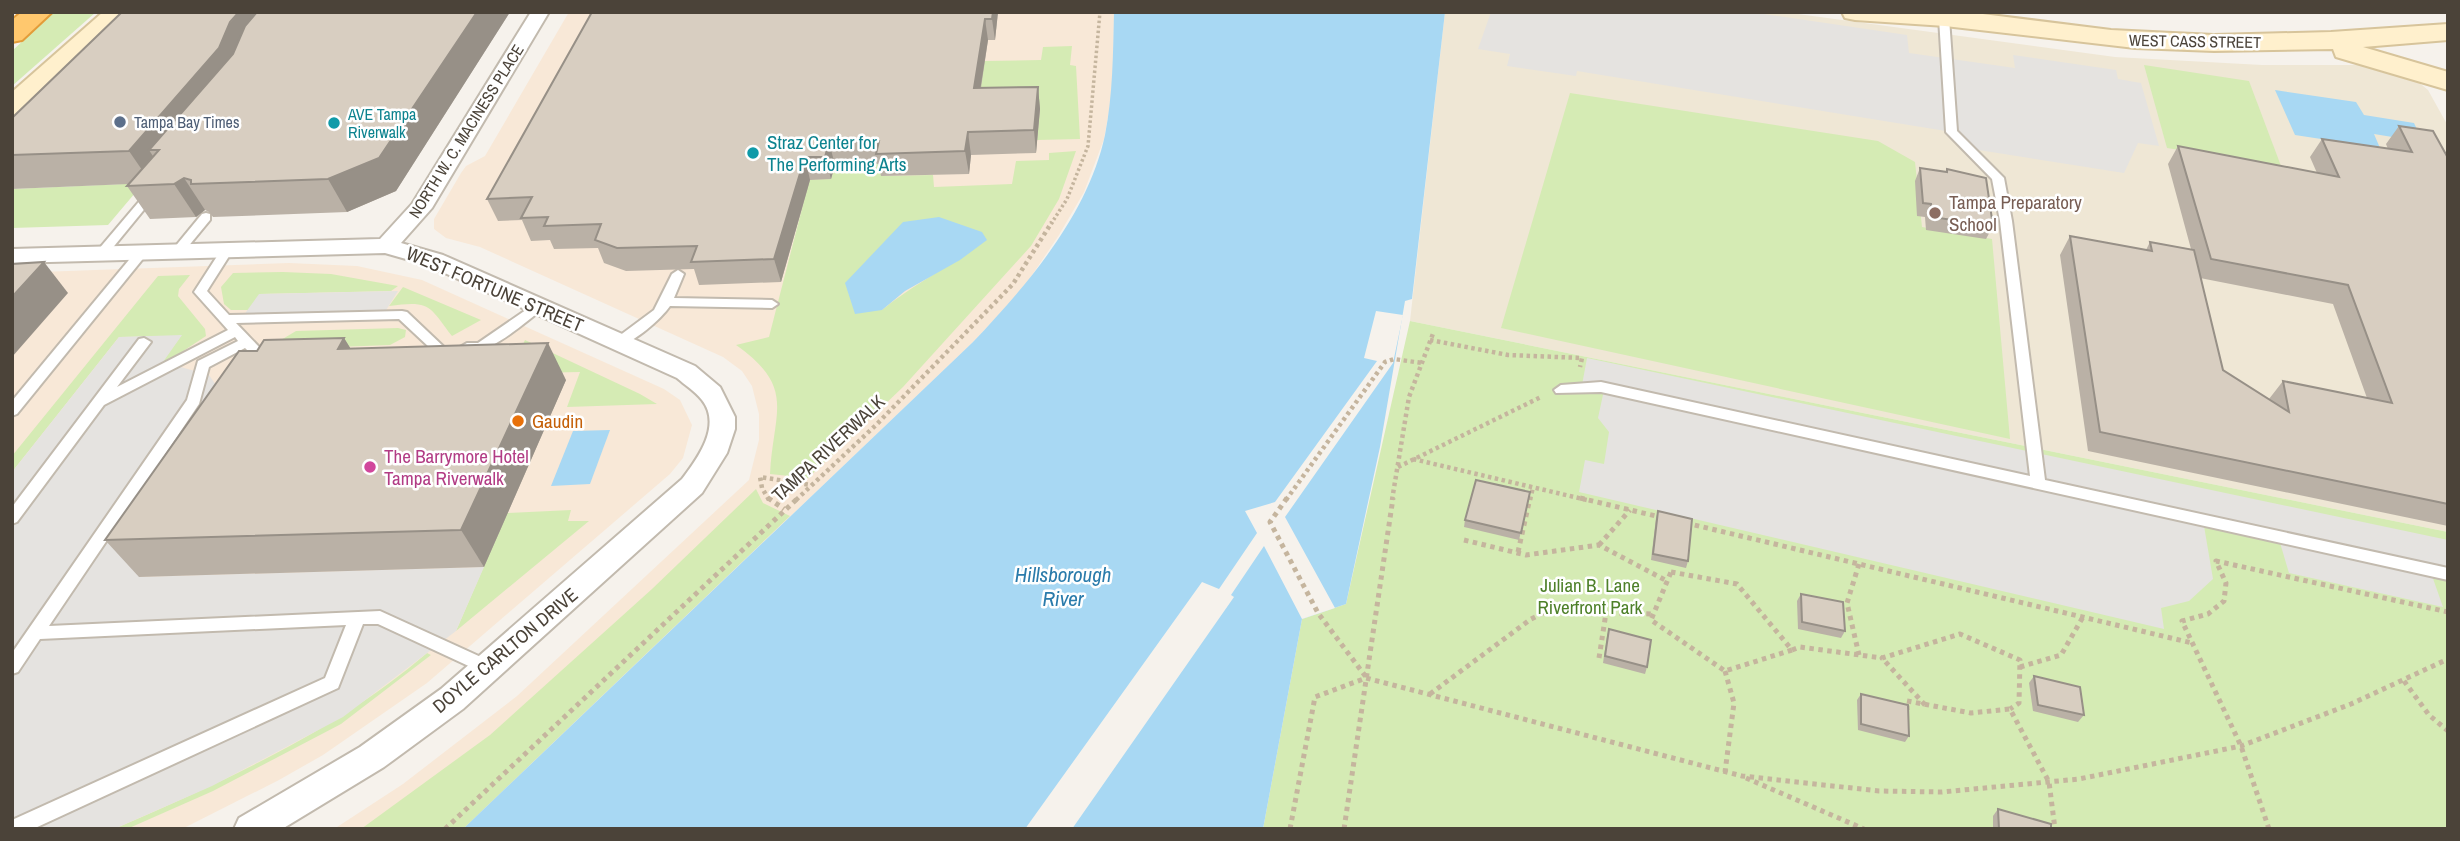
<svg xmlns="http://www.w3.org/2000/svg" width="2460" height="841" font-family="'Archivo Narrow',sans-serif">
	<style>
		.commercial { fill: #f8e8d7 }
		.education { fill: #efe7d5 }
		.green { fill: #d5ebb4; fill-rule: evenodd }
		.parking { fill: #e5e3e0 }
		.water { fill: #a8d8f3 }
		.pier { fill: #f6f2ec }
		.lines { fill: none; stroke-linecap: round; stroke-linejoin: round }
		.lane-casing { stroke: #c2baae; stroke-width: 4 }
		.street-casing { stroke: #c2baae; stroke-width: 4 }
		.secondary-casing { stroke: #d7c49b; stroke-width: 4 }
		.highway-casing { stroke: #e39c39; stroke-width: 4 }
		.path-far2 { stroke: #c5b59e; stroke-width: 3.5; stroke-dasharray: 2.5 2.5; stroke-linecap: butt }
		.path-far1 { stroke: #c5b59e; stroke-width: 4.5; stroke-dasharray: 3.5 3.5; stroke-linecap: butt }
		.path { stroke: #c5b59e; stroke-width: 5; stroke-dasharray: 4.5 4.5; stroke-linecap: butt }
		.lane { fill: #fff; fill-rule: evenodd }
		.street { fill: #fff; fill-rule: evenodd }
		.secondary { fill: #fff0cd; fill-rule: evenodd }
		.highway { fill: #ffc86e; fill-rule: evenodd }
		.wall { fill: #bab1a6; fill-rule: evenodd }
		.shaded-wall { fill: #979087 }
		.building { fill: #d8cec1; stroke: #979087; stroke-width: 2 }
		.service-dot { fill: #5c6f8a; stroke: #fff; stroke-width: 2.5 }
		.culture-dot { fill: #0f9aa8; stroke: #fff; stroke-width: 2.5 }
		.education-dot { fill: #8d6e63; stroke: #fff; stroke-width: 2.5 }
		.food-dot { fill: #e8710a; stroke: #fff; stroke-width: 2.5 }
		.hotel-dot { fill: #d1479c; stroke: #fff; stroke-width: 2.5 }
		.labels { text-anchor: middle; stroke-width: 5; stroke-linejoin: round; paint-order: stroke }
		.far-street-label { font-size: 16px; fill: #4b4339; stroke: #fff }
		.far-culture-label { font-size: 16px; fill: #0d838f; stroke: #fff; text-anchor: start }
		.far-service-label { font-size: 16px; fill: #4e5e75; stroke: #fff; text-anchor: start }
		.culture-label { font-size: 19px; fill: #0d838f; stroke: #fff; text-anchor: start }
		.education-label { font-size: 19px; fill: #785e54; stroke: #fff; text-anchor: start }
		.street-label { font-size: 19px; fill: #4b4339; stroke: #fff }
		.food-label { font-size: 19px; fill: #c56008; stroke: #fff; text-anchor: start }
		.hotel-label { font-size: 19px; fill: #b23c85; stroke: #fff; text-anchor: start }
		.park-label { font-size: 19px; fill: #4e8029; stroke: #fff }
		.water-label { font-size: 21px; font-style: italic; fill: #2a7bab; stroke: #fff }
	</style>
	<rect width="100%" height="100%" fill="#f6f2ec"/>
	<g class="commercial">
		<path d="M569,12H1114L1113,89L1104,139L1084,192L1059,235L1022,290L973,342L463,829H334L403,784L517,696L749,480L759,440V414L752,386L742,371L723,357L480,247L446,238L434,229V219L461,173L466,166L485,156Z"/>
		<path d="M289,263L357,266L422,280L664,389L680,400L692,425L683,458L670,474L427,683L323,755L279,780L182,829H12V273Z"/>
	</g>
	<path class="education" d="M1445,12H1783L2115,57L2262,65H2373L2417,81L2428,90L2448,126V532L1410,321Z"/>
	<g class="green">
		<path d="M54,12H96L12,86V51Z"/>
		<path d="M1072,46L1070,65L1076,66L1080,139L1037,140L1040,109L973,143L984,61L1041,60L1043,47Z"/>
		<path d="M2144,65L2249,81L2281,166L2167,148Z"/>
		<path d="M228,83L108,225L12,228V189L124,184Z"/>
		<path d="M1570,93L1878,141L1915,162L1922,227L1992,239L2010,439L1501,328Z"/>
		<path d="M1076,151L1059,199L1031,246L903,387L808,478L770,474C773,412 797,388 736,345L769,337L805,197L787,180L831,179L835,165L884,163L881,176L933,175L934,187L1012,184L1016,161L1049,160V153ZM903,222L986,240C953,265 915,283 882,310Z"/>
		<path d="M283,272L331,274L398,286L391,291L260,294L248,310H231L224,304L221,287L233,273Z"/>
		<path d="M190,275L179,289L178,296L205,329L206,336L165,363L162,362L181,336L119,337L12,472V456L158,276Z"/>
		<path d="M403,287L481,320L452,336C429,306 431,300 389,306Z"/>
		<path d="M1410,321L2448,532V829H1263L1302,619L1346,604Z"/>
		<path d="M398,328L406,330L405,337L390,345L286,349L281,340L296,331Z"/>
		<path d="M525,340L640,394L657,404L567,407L580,372L477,374L521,348Z"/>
		<path d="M756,489L763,503L790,516L463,829H361L490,735L652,589Z"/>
		<path d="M571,510L568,521H589L456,631L507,513Z"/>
		<path d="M427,653L431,655L341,724L213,791L127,829H114C224,781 335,732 427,653Z"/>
	</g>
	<g class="parking">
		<path d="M1491,12H1750L1907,35L1909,53L2015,68L2013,55L2116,70L2118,79L2141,83L2159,146L2138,143L2124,173L1966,148L1952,132L1577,71L1576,76L1507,66L1510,54L1478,49Z"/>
		<path d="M398,291L383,315L241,319L259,294Z"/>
		<path d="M182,335L163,362L209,375L222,394L139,577L484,567L456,631L343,717L212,786L114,829H12V472L119,337Z"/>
		<path d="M1587,358L2448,540V574L2430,570L2443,607L2289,573L2278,536L2203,520L2213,579L2189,601L2161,608L2164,629L1579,492L1585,460L1604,464L1609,432L1598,418L1604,390L1582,385Z"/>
	</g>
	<g class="water">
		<path d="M1114,12H1445L1412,299L1405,301L1380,447L1346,604L1302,619L1263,829H463L973,342C1027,285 1088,215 1105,135C1113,94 1113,54 1114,12Z"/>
		<path d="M2275,90L2356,102L2364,115L2414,123L2423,142L2374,134L2380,148L2295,135Z"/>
		<path d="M939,217L982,232L987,240L960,260L905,291L882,310L855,314L845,283L903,222Z"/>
		<path d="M610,430L590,484L551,486L573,431Z"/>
	</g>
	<path class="pier" d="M1376,311L1403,315L1393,363L1285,517L1335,608L1302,619L1264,546L1231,595L1234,597L1072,829H1025L1202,582L1219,589L1257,533L1245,511L1275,502L1377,361L1364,358Z"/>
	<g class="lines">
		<defs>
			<g id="lane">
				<path d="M1944,15L1949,18L1957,131L2004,178L2012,221L2045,480L2448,568V580L1601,392L1556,393L1554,390L1561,385L1601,382L2030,476L2000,221L1992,179L1946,132L1939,18Z"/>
				<path d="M152,190L156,191V195L106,256H98L96,253L98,250L148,191Z"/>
				<path d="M206,213L210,214V220L182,254H174L172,251L174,248L202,214Z"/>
				<path d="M227,246L233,250L207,291L229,315L402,311L407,312L445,348L430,357H420L418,354L429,347L399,319L236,323L261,349L277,350L279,353L277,356C263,360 255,359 245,348L209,367L199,404L49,626L380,611L494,663L496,668L494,673L488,675L378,624H363L338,688L33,829H12V820L325,678L346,625L40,639L18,672L12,674V653L187,400L198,361L238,341L235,337L104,405L17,522L12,524V507L139,339L144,338L151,342L117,387L228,330L194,292L223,247Z"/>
				<path d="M142,248L148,252L146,255L17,414L12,416V401L138,249Z"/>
				<path d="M678,270L684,274L674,298L772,300L778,304L772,308L670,306C662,318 629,348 615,345L613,342L615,339L654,310L672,274Z"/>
				<path d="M539,301L545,305L544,308C526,321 480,365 460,347L467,343H478Z"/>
			</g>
			<path id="street" d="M531,12H549L432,208L401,243L443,255L695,366L720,387L735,417V429L727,453L702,493L463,709L384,767L282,829H234L239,818L360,747L441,689L682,479C698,458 722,425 702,400C695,391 685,385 677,378L427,265L385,253L12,263V249L380,239L412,204Z"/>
			<g id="secondary">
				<path d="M103,12H132L22,114L12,117V92Z"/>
				<path d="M1842,12H1967L2111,30L2214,35L2331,32L2448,24V40L2363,47L2448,72V90L2336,57L2333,49L2214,51L2135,48L1945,26L1855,20L1845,18Z"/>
			</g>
			<path id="highway" d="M22,12H52L22,40L12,42V20Z"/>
		</defs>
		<use href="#lane" class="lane-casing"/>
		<use href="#street" class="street-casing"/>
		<use href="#secondary" class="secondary-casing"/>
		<use href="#highway" class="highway-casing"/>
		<path class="path-far2" d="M1051,224L1067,199L1088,146L1100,12"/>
		<g class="path-far1">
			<path d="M1430,340L1508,355L1582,358L1580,367"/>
			<path d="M1413,459L1587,500"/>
			<path d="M1398,467L1541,397"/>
			<path d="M769,500L762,488L760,477L811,485"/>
			<path d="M796,500L876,425L1013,284L1052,222"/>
			<path d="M1286,500L1385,362L1394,359L1422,363"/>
			<path d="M1392,500L1409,397L1434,331"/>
			<path d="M1530,500L1533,487"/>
		</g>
		<g class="path">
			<path d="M768,498L784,509"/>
			<path d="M1287,498L1270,522L1318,613L1366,677"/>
			<path d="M1580,498L1660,517"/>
			<path d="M1686,523L2192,643"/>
			<path d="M1464,540L1526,555L1599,545L1667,581"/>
			<path d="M1599,545L1630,510"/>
			<path d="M1518,552L1530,498"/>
			<path d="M1859,564L1847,603L1859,655"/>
			<path d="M1671,572L1737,584L1792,650L1725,671L1651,620Z"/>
			<path d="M1792,650L1800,647L1882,658"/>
			<path d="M1599,658L1606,613"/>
			<path d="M2020,667L2061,655L2083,617"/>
			<path d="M1725,671L1734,703L1725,772"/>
			<path d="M2404,681L2429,715L2448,731"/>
			<path d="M1430,694L1531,619L1547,611L1653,614"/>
			<path d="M1925,705L1882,658L1960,634L2020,660L2019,703L2010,709"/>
			<path d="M1907,710V701L1971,713L2010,709L2049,782L2055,829"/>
			<path d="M1746,778L1864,829"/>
			<path d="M445,829L798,498"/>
			<path d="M1290,829L1315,697L1366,678L1742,776L1879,791L1942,792L2079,779L2241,746L2351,704L2448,659"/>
			<path d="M1344,829L1393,498"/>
			<path d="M2269,829L2241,746L2182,621L2208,614L2224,601L2226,583L2216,561L2448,612"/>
		</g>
		<use href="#lane" class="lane"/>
		<use href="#street" class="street"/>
		<use href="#secondary" class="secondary"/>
		<use href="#highway" class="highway"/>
	</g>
	<g class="wall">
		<path d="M122,12H510L396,191L347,212L213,217L209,212L205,210L196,217L150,219L127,186L129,184L12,189V118Z"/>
		<path d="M998,12L995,40H988L981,88L1038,87L1040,109L1036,153L971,155L969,174L881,176L878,164L835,165L831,179L810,180L781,282L699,285L694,269L626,271L604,263L598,248L554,249L550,240L531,241L522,220L498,221L487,199Z"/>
		<path d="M2399,126L2448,158V526L2088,451L2060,255L2070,236L2146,250L2150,242L2191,249L2168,164L2178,146L2317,173L2310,157L2322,139L2388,149L2386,144ZM2200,278L2333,304L2367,398L2283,381L2269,399L2223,370Z"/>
		<path d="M1920,168L1945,172L1947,169L1993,226L1986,239L1926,230L1925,217L1917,216L1915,181Z"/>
		<path d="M344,338L350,348L566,380L484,567L139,577L105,540L257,351Z"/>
		<path d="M1530,492L1519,540L1464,527L1465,520Z"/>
		<path d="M1658,511L1688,561L1686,568L1651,560L1656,518Z"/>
		<path d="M1801,594L1845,631L1841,638L1798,629L1797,601Z"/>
		<path d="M1609,629L1647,667L1645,674L1603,663L1607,636Z"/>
		<path d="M2034,676L2084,715L2078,722L2033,711L2029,683Z"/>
		<path d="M1861,694L1909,736L1905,742L1858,730L1857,700Z"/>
		<path d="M1998,809L2051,829H1993V816Z"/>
	</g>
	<g class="shaded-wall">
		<path d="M239,12H281L159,150H149L162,170L151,183L129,151Z"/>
		<path d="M477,12H510L396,191L347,212L328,179Z"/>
		<path d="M993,12H998L995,40L992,19Z"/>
		<path d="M985,19L988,40L977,110L974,88Z"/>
		<path d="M1038,87L1040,109L1036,153L1034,130Z"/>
		<path d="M968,132L971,155L969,174L965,151Z"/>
		<path d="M829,142L835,165L831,179L825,157Z"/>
		<path d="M805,157L810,180L781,282L774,259Z"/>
		<path d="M184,178L205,210L196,217L174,184Z"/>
		<path d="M44,262L68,293L12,357V297Z"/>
		<path d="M344,338L367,375L338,349Z"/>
		<path d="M548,343L566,380L484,567L461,530Z"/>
	</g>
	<g class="building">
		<path d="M122,12H239L230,22L219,48L129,151L12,155V118Z"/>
		<path d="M257,12H477L379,158L328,179L191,184V180L184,178L174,184L127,186L159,150H149L233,54L245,26Z"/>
		<path d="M592,12H993L992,19H985L974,88L1038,87L1034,130L968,132L965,151L876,154L879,141L829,142L825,157H805L774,259L691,262L697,246L617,248L595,240L601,224L544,226L548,217L521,218L532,197L487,199Z"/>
		<path d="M2399,126L2433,131L2448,158V504L2100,432L2070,236L2152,251L2150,242L2194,250L2223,370L2289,412L2283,381L2392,403L2348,285L2211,259L2178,146L2339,177L2322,139L2412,152Z"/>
		<path d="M1920,168L1947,172V169L1986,178L1993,226L1932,217L1931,204L1923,203Z"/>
		<path d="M44,262L12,297V264Z"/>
		<path d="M344,338L338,349L548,343L461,530L105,540L239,351H257L264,340Z"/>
		<path d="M1476,480L1530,492L1521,533L1465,520Z"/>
		<path d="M1658,511L1692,519L1688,561L1653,554Z"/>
		<path d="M1801,594L1843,602L1845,631L1802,622Z"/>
		<path d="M1609,629L1651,640L1647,667L1605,656Z"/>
		<path d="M2034,676L2080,687L2084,715L2038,705Z"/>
		<path d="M1861,694L1908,705L1909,736L1861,724Z"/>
		<path d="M1998,809L2051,824V829H1999Z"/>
	</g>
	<circle class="service-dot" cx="120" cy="122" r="7"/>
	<g class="culture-dot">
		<circle cx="334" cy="123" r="7"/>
		<circle cx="753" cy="153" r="7"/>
	</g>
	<circle class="education-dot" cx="1935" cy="213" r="7"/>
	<circle class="food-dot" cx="518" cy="421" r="7"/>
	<circle class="hotel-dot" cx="370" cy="467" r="7"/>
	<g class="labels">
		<g class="far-street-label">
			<text transform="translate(2195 41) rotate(1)" y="6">WEST CASS STREET</text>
			<text transform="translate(466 131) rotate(-58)" y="6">NORTH W. C. MACINESS PLACE</text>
		</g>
		<g class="far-culture-label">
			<text x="348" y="120">AVE Tampa<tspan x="348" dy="18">Riverwalk</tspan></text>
		</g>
		<g class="far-service-label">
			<text x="134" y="128">Tampa Bay Times</text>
		</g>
		<g class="culture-label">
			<text x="767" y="149">Straz Center for<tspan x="767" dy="22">The Performing Arts</tspan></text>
		</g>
		<g class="education-label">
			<text x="1949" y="209">Tampa Preparatory<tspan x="1949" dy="22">School</tspan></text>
		</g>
		<g class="street-label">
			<text transform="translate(495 289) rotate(23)" y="7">WEST FORTUNE STREET</text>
			<text transform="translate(828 448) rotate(-43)" y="7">TAMPA RIVERWALK</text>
			<text transform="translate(505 650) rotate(-40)" y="7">DOYLE CARLTON DRIVE</text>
		</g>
		<g class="food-label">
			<text x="532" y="428">Gaudin</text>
		</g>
		<g class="hotel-label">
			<text x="384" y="463">The Barrymore Hotel<tspan x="384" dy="22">Tampa Riverwalk</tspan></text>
		</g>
		<g class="park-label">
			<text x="1590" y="592">Julian B. Lane<tspan x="1590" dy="22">Riverfront Park</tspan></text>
		</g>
		<g class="water-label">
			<text x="1063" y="582">Hillsborough<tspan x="1063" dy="24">River</tspan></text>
		</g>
	</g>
	<rect width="2460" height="841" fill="none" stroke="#4b4339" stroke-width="28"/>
</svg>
